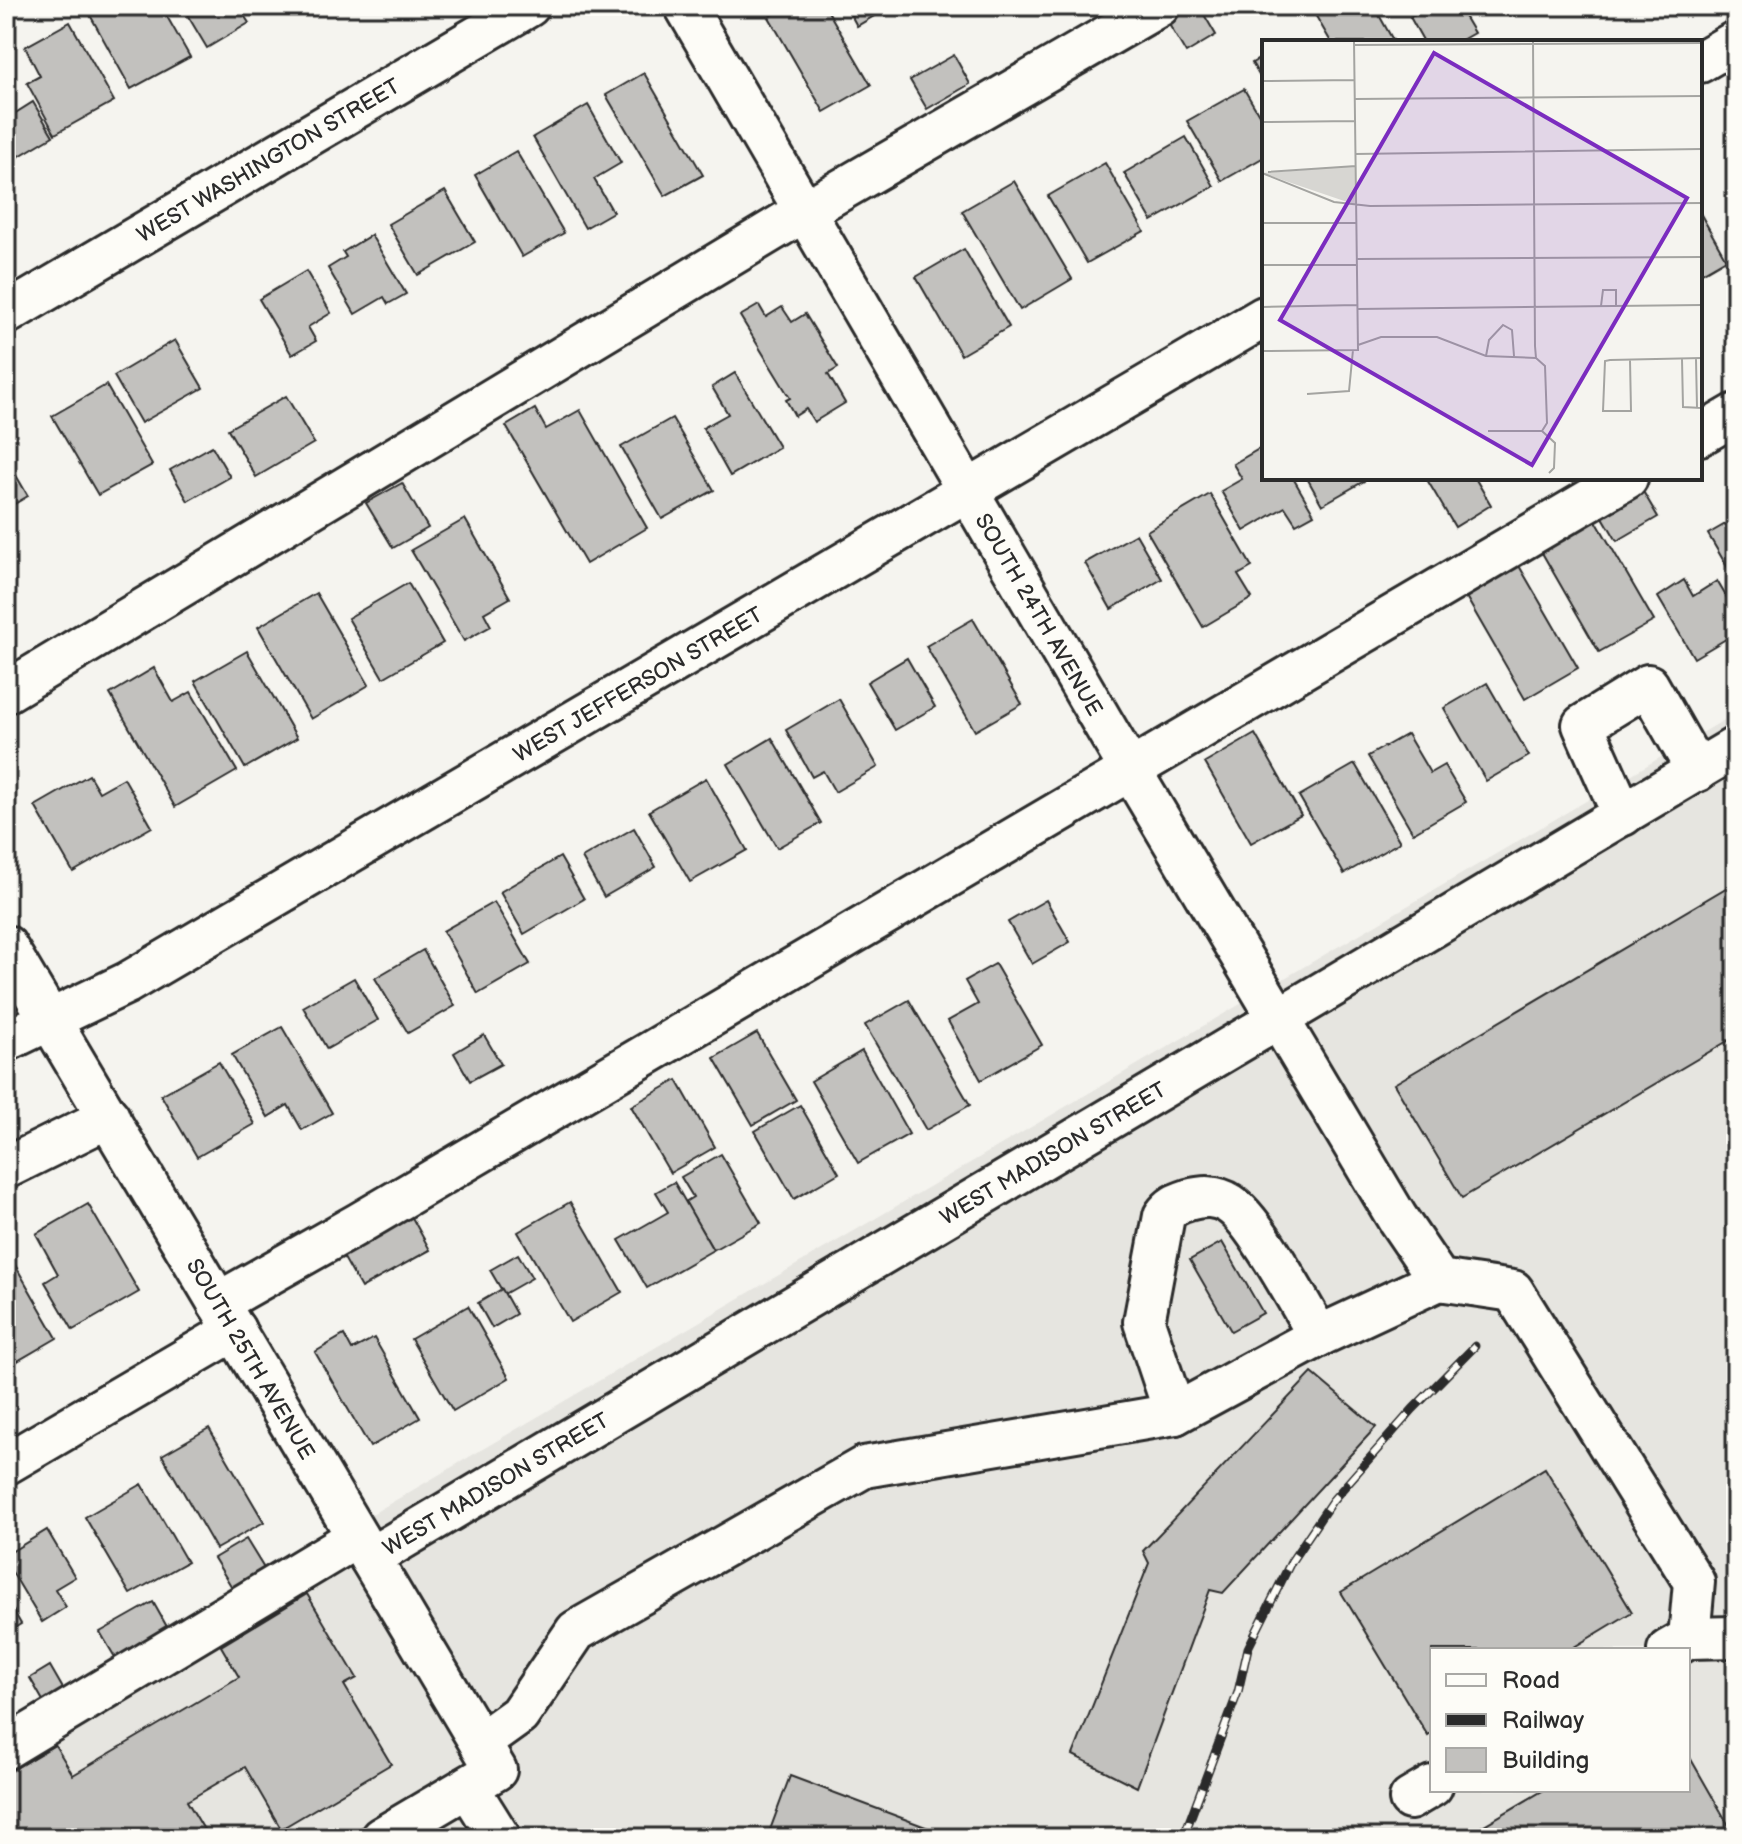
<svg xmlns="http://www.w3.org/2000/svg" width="1742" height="1844" font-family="'Balsamiq Sans',sans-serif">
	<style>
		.built { fill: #e6e5e0; fill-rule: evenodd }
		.building { fill: #c2c1be; stroke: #2b2b2b; stroke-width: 2 }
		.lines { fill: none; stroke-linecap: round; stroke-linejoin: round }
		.minor-casing { stroke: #2b2b2b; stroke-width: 46 }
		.minor { stroke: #fdfcf7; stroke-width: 40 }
		.rail-casing { stroke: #2b2b2b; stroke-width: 9 }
		.rail { stroke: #fdfcf7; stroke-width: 6; stroke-dasharray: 18; stroke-linecap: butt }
		.labels { text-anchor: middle; stroke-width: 8; stroke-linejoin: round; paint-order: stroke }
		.street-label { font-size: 22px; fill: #2b2b2b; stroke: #fdfcf7 }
		.inset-road { fill: none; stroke: #a4a4a1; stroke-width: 2 }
		.view { fill: #7b2cbf; fill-opacity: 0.15; stroke: #7b2cbf; stroke-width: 4 }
		.inset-edge { fill: none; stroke: #2b2b2b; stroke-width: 4 }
	</style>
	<rect width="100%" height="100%" fill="#f5f4ef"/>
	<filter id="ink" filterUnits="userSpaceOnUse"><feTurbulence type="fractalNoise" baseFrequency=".0125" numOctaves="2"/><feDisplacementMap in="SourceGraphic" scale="16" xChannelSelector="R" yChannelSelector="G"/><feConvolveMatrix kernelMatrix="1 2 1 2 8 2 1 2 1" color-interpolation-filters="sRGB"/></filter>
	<g filter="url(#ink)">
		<path class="built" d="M1736,713V1838H6V1729ZM1432,1650H1688V1790H1432Z"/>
		<g class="building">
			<path d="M85,6H161L190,57L131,89Z"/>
			<path d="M182,6H238L249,23L207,48Z"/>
			<path d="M788,6H825L871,85L824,112L769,17Z"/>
			<path d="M846,6H891L857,26Z"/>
			<path d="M1192,6H1199L1216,35L1186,53L1167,21Z"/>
			<path d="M1310,6H1374L1394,42H1331Z"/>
			<path d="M1429,6H1458L1474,33L1458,42H1424L1410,17Z"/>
			<path d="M1501,6H1518L1505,13Z"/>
			<path d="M70,22L114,101L55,134L27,83L40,76L25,47Z"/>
			<path d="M954,55L970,84L927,109L910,80Z"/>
			<path d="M1264,56V84L1252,63Z"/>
			<path d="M644,73L703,175L665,196L606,95Z"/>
			<path d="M1244,89L1264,123V157L1222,181L1187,121Z"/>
			<path d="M33,102L53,136L6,164V119Z"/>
			<path d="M588,105L621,163L594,179L613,212L585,228L533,137Z"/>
			<path d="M1186,137L1214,186L1152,221L1124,173Z"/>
			<path d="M516,151L564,233L522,257L475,175Z"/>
			<path d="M1105,163L1144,231L1087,263L1048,196Z"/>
			<path d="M1014,181L1072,279L1020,310L962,211Z"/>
			<path d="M445,191L475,242L418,275L388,224Z"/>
			<path d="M1700,213L1726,259L1700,274Z"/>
			<path d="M371,235L406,294L388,304L384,297L355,314L328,268L346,257L343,252Z"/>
			<path d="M964,249L1009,327L961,355L916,277Z"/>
			<path d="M306,271L331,313L308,327L316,341L292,355L259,299Z"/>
			<path d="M759,305L766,317L782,307L792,322L805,314L838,368L828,374L845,403L814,422L806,409L795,416L786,400L790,398L740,316Z"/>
			<path d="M175,340L203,388L141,423L114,376Z"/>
			<path d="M735,373L779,447L730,476L703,428L728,414L712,387Z"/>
			<path d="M106,385L152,465L98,495L52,416Z"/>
			<path d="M286,396L314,443L256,477L228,429Z"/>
			<path d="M535,409L546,429L580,410L647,528L586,564L506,426Z"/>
			<path d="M672,418L714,490L662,519L621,447Z"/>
			<path d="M212,446L230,477L188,501L170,470Z"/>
			<path d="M1264,446V478H1293L1314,514L1296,524L1285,507L1244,531L1221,491L1242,479L1233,464Z"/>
			<path d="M6,458L28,496L6,509Z"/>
			<path d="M1307,478H1363L1364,481L1322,505Z"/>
			<path d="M1426,478H1475L1491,505L1455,527Z"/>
			<path d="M402,483L428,528L393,548L366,503Z"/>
			<path d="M1641,488L1658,517L1617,541L1600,512Z"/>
			<path d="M1210,494L1252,567L1238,575L1252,598L1203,627L1147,531Z"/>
			<path d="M1736,518V582L1708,534Z"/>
			<path d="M465,519L510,598L484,613L491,626L464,641L411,550Z"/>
			<path d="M1595,519L1654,621L1599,652L1541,551Z"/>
			<path d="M1136,534L1162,579L1111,609L1085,563Z"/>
			<path d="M1518,564L1578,668L1525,699L1465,595Z"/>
			<path d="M1684,580L1693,596L1717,581L1736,613V633L1694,658L1658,597Z"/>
			<path d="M408,583L443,643L383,678L348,618Z"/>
			<path d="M316,593L369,685L311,719L258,627Z"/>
			<path d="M973,619L1022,704L975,731L926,646Z"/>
			<path d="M247,651L297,738L245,768L195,681Z"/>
			<path d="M907,658L935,707L895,730L867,682Z"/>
			<path d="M154,668L173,702L191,692L237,771L175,807L110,694Z"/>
			<path d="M1487,683L1529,756L1486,781L1444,708Z"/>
			<path d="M839,699L878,767L835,792L823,771L812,777L786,730Z"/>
			<path d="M1255,734L1301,815L1251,843L1205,763Z"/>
			<path d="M1407,734L1430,773L1444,765L1466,802L1413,833L1368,756Z"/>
			<path d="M772,738L821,823L777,848L728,764Z"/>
			<path d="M1355,764L1400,842L1344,874L1299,796Z"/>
			<path d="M89,775L99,792L124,778L152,827L73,872L35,806Z"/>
			<path d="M706,778L747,850L690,882L649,811Z"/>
			<path d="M634,828L656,867L604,897L582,858Z"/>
			<path d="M560,857L584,899L524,934L500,892Z"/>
			<path d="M1736,882V1036L1462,1198L1394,1084Z"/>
			<path d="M1046,900L1070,942L1032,964L1008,922Z"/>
			<path d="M494,902L530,964L478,994L443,931Z"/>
			<path d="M423,950L455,1006L408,1033L375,978Z"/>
			<path d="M995,964L1042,1045L981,1080L948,1021L978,1004L965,981Z"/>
			<path d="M354,978L378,1020L327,1049L303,1007Z"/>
			<path d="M909,1000L970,1105L926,1130L865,1025Z"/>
			<path d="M282,1027L332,1113L302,1130L288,1105L268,1117L232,1055Z"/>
			<path d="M757,1033L796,1100L753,1125L714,1058Z"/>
			<path d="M484,1035L501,1064L470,1081L454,1053Z"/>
			<path d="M862,1051L909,1134L858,1163L811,1081Z"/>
			<path d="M219,1062L255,1124L197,1157L161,1095Z"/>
			<path d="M677,1080L715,1147L670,1173L631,1106Z"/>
			<path d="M800,1105L839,1173L794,1199L755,1131Z"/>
			<path d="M721,1154L761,1223L713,1250L685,1202L693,1197L681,1177Z"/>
			<path d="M674,1182L713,1250L647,1288L619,1240L668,1212L656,1192Z"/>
			<path d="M570,1202L622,1292L570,1322L518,1232Z"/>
			<path d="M88,1204L139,1292L73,1330L45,1282L58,1274L36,1234Z"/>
			<path d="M409,1212L430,1250L361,1288L340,1251Z"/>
			<path d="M1222,1242L1263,1313L1231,1331L1190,1260Z"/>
			<path d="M7,1251L57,1338L14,1363L6,1348Z"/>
			<path d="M518,1254L532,1278L504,1294L490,1270Z"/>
			<path d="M502,1289L516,1314L492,1328L478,1303Z"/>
			<path d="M468,1306L509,1378L453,1411L411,1339Z"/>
			<path d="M344,1335L352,1350L374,1338L420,1418L370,1447L315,1352Z"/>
			<path d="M1312,1373L1376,1427L1223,1593L1210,1590L1137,1787L1073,1755L1149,1563L1143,1551Z"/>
			<path d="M209,1428L264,1522L216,1549L162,1455Z"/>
			<path d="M1545,1468L1632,1612L1569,1650H1432V1733L1428,1736L1341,1592Z"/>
			<path d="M142,1484L187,1562L130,1594L85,1517Z"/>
			<path d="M47,1530L75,1577L55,1589L66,1607L42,1622L6,1562V1555Z"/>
			<path d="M246,1539L268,1575L236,1594L214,1558Z"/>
			<path d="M307,1594L357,1678L344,1685L391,1764L281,1829L245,1767L187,1801L209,1838H6V1774L55,1745L73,1775L239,1677L221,1646Z"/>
			<path d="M6,1598L21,1624L6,1633Z"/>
			<path d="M153,1602L171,1634L119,1664L100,1632Z"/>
			<path d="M50,1666L69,1699L49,1711L30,1678Z"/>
			<path d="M1688,1754L1736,1838H1462L1544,1790H1688Z"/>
			<path d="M790,1776L955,1838H767Z"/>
		</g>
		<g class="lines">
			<defs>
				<g id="minor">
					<path id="s1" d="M685,6L1131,771L1397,1218L1439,1280L1513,1291L1694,1582L1689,1638L1668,1650"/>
					<path d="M1700,62L1736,41"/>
					<path id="s2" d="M6,314L529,6"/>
					<path d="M1700,435L1736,414"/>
					<path d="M6,692L803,212L1159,6"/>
					<path d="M1623,815L1583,725L1648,685L1697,771"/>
					<path id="s3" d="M6,946L496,1770L381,1838"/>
					<path id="s4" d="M6,1041L127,983L1264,317"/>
					<path d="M6,1168L109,1117"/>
					<path d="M218,1303L358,1224L1627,478"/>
					<path d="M1175,1414L1144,1322L1164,1216C1171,1206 1176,1204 1188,1200C1203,1196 1216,1195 1230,1204C1256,1221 1300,1305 1319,1336"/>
					<path d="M6,1464L235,1330"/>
					<path id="s5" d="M370,1558L1736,747"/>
					<path d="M1689,1638L1736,1637"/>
					<path d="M480,1743L519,1715L576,1631L864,1467L1175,1414L1319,1336L1439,1280"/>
					<path d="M6,1748L357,1537"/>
					<path d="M468,1787L500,1838"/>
					<path d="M1410,1799L1432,1786"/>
				</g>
			</defs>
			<use href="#minor" class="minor-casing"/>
			<use href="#minor" class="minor"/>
			<defs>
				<path id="rail" d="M1183,1838L1238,1692L1248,1648L1291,1562L1332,1501L1413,1409L1475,1346"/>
			</defs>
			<use href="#rail" class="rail-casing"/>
			<use href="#rail" class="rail"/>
		</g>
	</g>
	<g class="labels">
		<g class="street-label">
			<text dy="8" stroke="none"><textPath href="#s2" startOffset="304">WEST WASHINGTON STREET</textPath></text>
			<text dy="8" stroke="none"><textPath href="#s1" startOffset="704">SOUTH 24TH AVENUE</textPath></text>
			<text dy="8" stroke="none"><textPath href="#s4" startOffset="726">WEST JEFFERSON STREET</textPath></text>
			<text dy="8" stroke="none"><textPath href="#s5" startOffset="794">WEST MADISON STREET</textPath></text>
			<text dy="8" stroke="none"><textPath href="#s3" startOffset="480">SOUTH 25TH AVENUE</textPath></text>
			<text dy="8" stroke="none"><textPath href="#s5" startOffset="146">WEST MADISON STREET</textPath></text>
		</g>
	</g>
	<g transform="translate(1262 40)">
		<rect width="440" height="440" fill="#f5f4ef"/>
		<path d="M94,126V165L0,133Z" fill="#d7d6d2"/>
		<path class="inset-road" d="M92,5L440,3M0,41L92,40M93,59L440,56M0,82L93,81M93,114L440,109M6,132L94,126M0,133L72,162L108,166L440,163M0,183H95M95,219L440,217M0,225H95M339,266L341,250H354V266M0,267L95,265M95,269L440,265M96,305L119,297H175L224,316L274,318M0,311L96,310L92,1M224,316L227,300L241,285L250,290L252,316M420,319L421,367L440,368M434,319L435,368M368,320L369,371H341L343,321L348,320L440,318M45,354L87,351L91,310M226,391H280L285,383L283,326L274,318L273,306L271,1M280,391L293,403L292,428L287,433"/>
		<path class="view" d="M172,13L425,158L270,425L18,280Z"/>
		<rect width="440" height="440" class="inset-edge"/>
	</g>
	<rect width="1742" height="1844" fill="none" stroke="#fdfcf7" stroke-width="32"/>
	<rect x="16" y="16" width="1710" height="1812" fill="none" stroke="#2b2b2b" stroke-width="3" filter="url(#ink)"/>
	<rect x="1430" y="1648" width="260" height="144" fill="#fdfcf7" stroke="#a9a8a5" stroke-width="2"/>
	<rect x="1446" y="1674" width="40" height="12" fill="#fdfcf7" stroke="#a9a8a5" stroke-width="2"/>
	<text x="1502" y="1688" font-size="24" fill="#2b2b2b">Road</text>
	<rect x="1446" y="1714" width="40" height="12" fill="#2b2b2b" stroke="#a9a8a5" stroke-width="2"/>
	<text x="1502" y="1728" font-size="24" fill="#2b2b2b">Railway</text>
	<rect x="1446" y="1748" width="40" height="24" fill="#c2c1be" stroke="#a9a8a5" stroke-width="2"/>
	<text x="1502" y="1768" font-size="24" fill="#2b2b2b">Building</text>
</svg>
